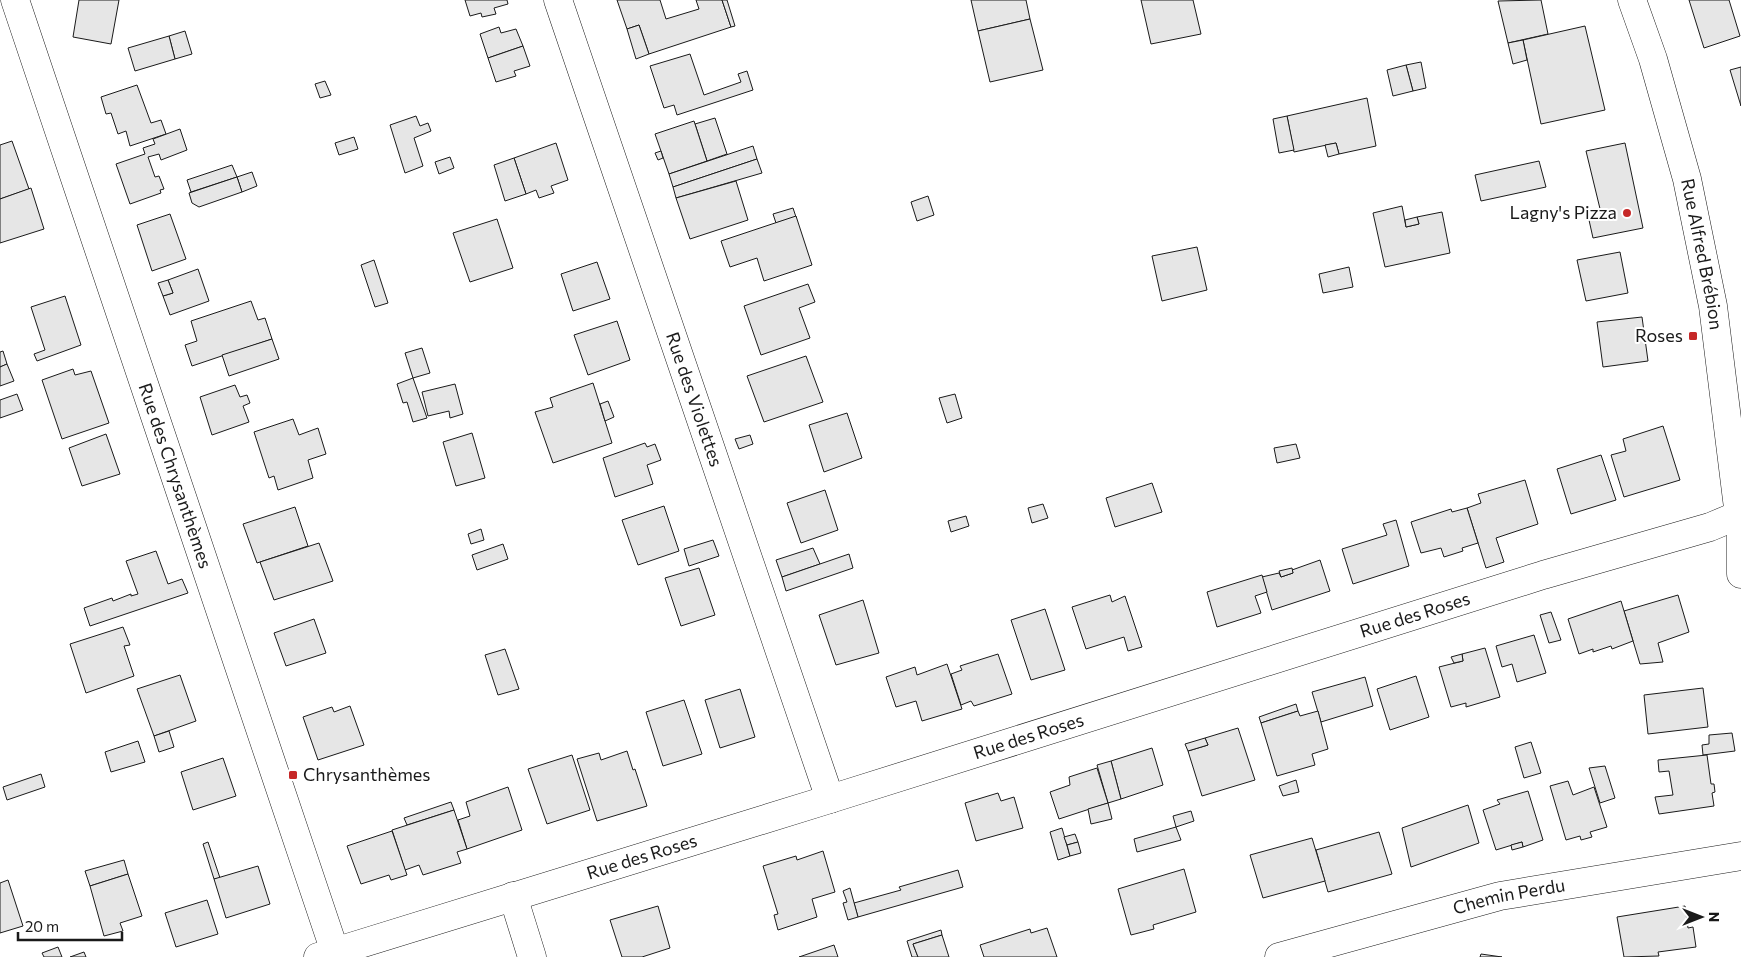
<svg xmlns="http://www.w3.org/2000/svg" width="1741" height="957" font-family="Commissioner,sans-serif">
	<style>
		.building { fill: #e6e6e6; stroke: #1a1a1a }
		.lines { fill: none; stroke-linecap: round; stroke-linejoin: round }
		.street-casing { stroke: #1a1a1a; stroke-width: 29 }
		.street { stroke: #fff; stroke-width: 28 }
		.poi-dot { fill: #c62828; stroke: #fff; stroke-width: 2 }
		.labels { text-anchor: middle; stroke-width: 4; stroke-linejoin: round; paint-order: stroke }
		.poi-label { font-size: 18px; fill: #1a1a1a; stroke: #fff; text-anchor: end }
		.street-label { font-size: 18px; fill: #1a1a1a; stroke: #fff }
	</style>
	<rect width="100%" height="100%" fill="#fff"/>
	<g class="building">
		<path d="M79,0H119L111,44L73,37Z"/>
		<path d="M465,0H507L508,4L494,8L496,14L482,17L481,13L470,16Z"/>
		<path d="M617,0H660L666,19L699,9L696,0H722L731,27L649,54L639,25L627,29Z"/>
		<path d="M722,0H727L735,26L731,27Z"/>
		<path d="M971,0H1026L1030,19L978,31Z"/>
		<path d="M1141,0H1193L1201,34L1151,44Z"/>
		<path d="M1541,0L1548,34L1508,43L1498,1Z"/>
		<path d="M1689,0H1729L1740,36L1704,48Z"/>
		<path d="M1030,19L1043,70L990,82L978,31Z"/>
		<path d="M639,25L649,54L636,59L627,29Z"/>
		<path d="M1585,26L1605,110L1541,124L1523,40Z"/>
		<path d="M499,27L501,33L516,29L523,46L488,58L480,34Z"/>
		<path d="M185,31L192,54L175,59L169,36Z"/>
		<path d="M169,36L175,59L135,71L128,48Z"/>
		<path d="M1523,40L1527,60L1513,64L1508,43Z"/>
		<path d="M523,46L530,66L514,71L516,76L496,82L488,58Z"/>
		<path d="M690,54L704,95L741,82L738,74L747,71L753,90L677,115L674,105L664,108L650,66Z"/>
		<path d="M1421,62L1426,88L1413,91L1406,65Z"/>
		<path d="M1406,65L1413,91L1393,96L1387,70Z"/>
		<path d="M1741,67V106L1730,70Z"/>
		<path d="M325,81L331,95L320,98L315,84Z"/>
		<path d="M137,85L151,123L161,120L166,134L130,146L126,131L118,134L111,113L106,114L101,97Z"/>
		<path d="M1367,98L1376,146L1339,154L1336,143L1294,152L1287,116Z"/>
		<path d="M416,116L420,126L428,123L431,131L414,138L423,166L405,173L390,125Z"/>
		<path d="M1287,116L1294,150L1279,153L1273,119Z"/>
		<path d="M715,118L727,154L707,161L695,124Z"/>
		<path d="M694,121L707,161L669,174L655,134Z"/>
		<path d="M180,129L187,150L161,160L159,154L148,157L155,177L159,176L164,189L160,190L161,193L130,204L116,164L145,154L143,148L155,144L153,139Z"/>
		<path d="M354,137L358,149L339,155L335,143Z"/>
		<path d="M12,141L29,189L0,199V145Z"/>
		<path d="M556,143L568,180L551,186L554,193L539,198L536,190L526,194L514,158Z"/>
		<path d="M1336,143L1339,154L1328,157L1325,145Z"/>
		<path d="M1625,143L1643,228L1593,238L1589,220L1602,217L1586,151Z"/>
		<path d="M753,146L757,159L673,187L669,174Z"/>
		<path d="M661,151L663,158L658,160L655,153Z"/>
		<path d="M450,157L454,168L439,174L435,162Z"/>
		<path d="M514,158L526,194L505,201L494,165Z"/>
		<path d="M757,159L762,173L676,198L673,187Z"/>
		<path d="M1539,161L1546,187L1481,201L1475,175Z"/>
		<path d="M232,165L237,177L191,192L187,180Z"/>
		<path d="M252,172L257,186L242,192L237,177Z"/>
		<path d="M237,177L242,192L199,207L192,203L189,193Z"/>
		<path d="M736,181L748,220L690,239L676,198Z"/>
		<path d="M31,188L44,229L0,243V199Z"/>
		<path d="M928,196L934,215L917,221L911,202Z"/>
		<path d="M1402,206L1406,227L1419,224L1417,217L1442,212L1450,253L1385,267L1373,213Z"/>
		<path d="M793,208L796,217L776,223L773,214Z"/>
		<path d="M170,214L186,259L152,271L137,225Z"/>
		<path d="M796,216L812,265L764,281L757,258L730,267L721,241Z"/>
		<path d="M1417,217L1419,224L1406,227L1405,220Z"/>
		<path d="M497,219L513,268L470,282L453,233Z"/>
		<path d="M1197,247L1207,290L1162,301L1152,256Z"/>
		<path d="M1620,252L1628,293L1586,301L1577,260Z"/>
		<path d="M374,260L388,303L375,307L361,265Z"/>
		<path d="M597,262L610,299L573,311L561,274Z"/>
		<path d="M1349,267L1353,287L1323,293L1319,274Z"/>
		<path d="M198,269L209,301L170,315L163,296L173,293L168,280Z"/>
		<path d="M168,280L173,293L163,296L158,283Z"/>
		<path d="M808,284L815,302L799,308L810,338L761,355L744,306Z"/>
		<path d="M65,296L81,345L37,361L34,354L45,350L31,307Z"/>
		<path d="M251,301L258,320L265,318L272,339L192,366L185,345L197,341L191,321Z"/>
		<path d="M1642,317L1648,361L1603,367L1597,322Z"/>
		<path d="M617,321L630,360L588,375L574,335Z"/>
		<path d="M272,339L279,359L229,376L222,355Z"/>
		<path d="M422,348L430,373L413,378L405,353Z"/>
		<path d="M3,351L7,364L0,367V352Z"/>
		<path d="M806,356L823,402L764,422L747,376Z"/>
		<path d="M7,364L14,381L0,386V367Z"/>
		<path d="M73,369L75,375L91,371L109,423L62,439L42,380Z"/>
		<path d="M413,378L427,418L413,422L407,402L403,403L397,384Z"/>
		<path d="M593,383L612,443L553,463L535,412L553,407L550,398Z"/>
		<path d="M455,384L463,414L450,418L449,411L428,416L422,392Z"/>
		<path d="M235,385L240,397L247,395L250,403L243,406L249,422L212,435L200,397Z"/>
		<path d="M17,394L23,410L0,418V400Z"/>
		<path d="M955,394L962,418L947,423L939,398Z"/>
		<path d="M608,401L614,417L605,421L600,404Z"/>
		<path d="M847,413L862,458L824,472L809,425Z"/>
		<path d="M293,419L299,435L318,428L326,454L308,460L313,478L278,490L274,476L269,478L254,432Z"/>
		<path d="M1663,426L1680,480L1624,497L1611,455L1626,451L1623,439Z"/>
		<path d="M472,433L485,478L456,486L443,442Z"/>
		<path d="M106,434L120,474L82,486L69,448Z"/>
		<path d="M750,435L753,444L739,449L735,439Z"/>
		<path d="M645,443L647,447L655,444L661,460L647,465L653,484L615,497L603,458Z"/>
		<path d="M1296,444L1300,458L1277,463L1274,448Z"/>
		<path d="M1601,455L1616,500L1571,514L1557,469Z"/>
		<path d="M1525,480L1538,524L1496,538L1504,562L1486,568L1467,508L1481,503L1478,494Z"/>
		<path d="M1152,483L1162,512L1115,527L1106,498Z"/>
		<path d="M825,490L838,530L801,543L787,503Z"/>
		<path d="M1043,504L1048,518L1032,523L1028,508Z"/>
		<path d="M664,506L679,551L638,565L622,520Z"/>
		<path d="M295,507L308,546L257,563L243,524Z"/>
		<path d="M1467,508L1478,543L1462,548L1463,551L1444,557L1441,548L1421,553L1411,522L1451,509L1452,512Z"/>
		<path d="M966,516L969,526L951,532L948,521Z"/>
		<path d="M1396,520L1409,566L1353,584L1342,549L1387,535L1383,524Z"/>
		<path d="M481,529L484,540L471,544L468,534Z"/>
		<path d="M713,540L719,556L689,566L684,549Z"/>
		<path d="M319,543L333,581L274,600L260,562Z"/>
		<path d="M503,544L508,559L477,570L472,555Z"/>
		<path d="M813,548L820,564L782,577L776,560Z"/>
		<path d="M156,551L168,584L182,579L188,593L90,626L84,608L112,598L113,601L131,594V596L138,594L126,561Z"/>
		<path d="M849,554L853,568L786,591L782,577Z"/>
		<path d="M1320,560L1330,591L1272,610L1262,577L1279,573L1281,577L1293,573L1292,570Z"/>
		<path d="M699,568L715,615L681,626L665,578Z"/>
		<path d="M1292,568L1293,573L1281,577L1279,571Z"/>
		<path d="M1262,575L1267,592L1255,596L1261,613L1217,627L1207,592Z"/>
		<path d="M1110,595L1112,602L1125,596L1142,647L1128,651L1124,637L1086,649L1072,607Z"/>
		<path d="M1678,595L1689,632L1658,643L1663,662L1640,664L1624,611Z"/>
		<path d="M863,600L879,653L836,665L819,615Z"/>
		<path d="M1621,601L1633,641L1612,649L1611,646L1593,652V649L1579,654L1568,619Z"/>
		<path d="M1045,609L1065,670L1031,680L1011,620Z"/>
		<path d="M1551,612L1561,640L1549,643L1540,615Z"/>
		<path d="M314,619L326,653L286,666L274,633Z"/>
		<path d="M123,627L130,645L124,646L134,676L86,693L70,644Z"/>
		<path d="M1534,635L1546,673L1517,682L1512,664L1502,667L1496,646Z"/>
		<path d="M1485,648L1500,697L1466,707V703L1451,707L1439,667L1463,661L1462,654Z"/>
		<path d="M505,649L519,689L498,695L485,655Z"/>
		<path d="M998,654L1012,694L974,706L971,701L961,705L951,674L962,670L960,666Z"/>
		<path d="M1462,654L1463,661L1454,663L1451,657Z"/>
		<path d="M947,664L962,709L922,721L916,701L896,707L886,677L915,667L917,675Z"/>
		<path d="M180,675L196,721L154,736L137,689Z"/>
		<path d="M1416,676L1429,717L1390,730L1377,689Z"/>
		<path d="M1365,677L1373,706L1321,722L1312,692Z"/>
		<path d="M1703,688L1708,727L1648,734L1644,695Z"/>
		<path d="M740,689L755,737L720,748L705,700Z"/>
		<path d="M684,700L702,754L663,766L646,712Z"/>
		<path d="M1296,704L1298,711L1261,723L1259,717Z"/>
		<path d="M350,706L364,745L318,760L303,717L332,707L334,712Z"/>
		<path d="M1298,711L1300,716L1318,711L1328,749L1312,754L1315,765L1277,776L1261,723Z"/>
		<path d="M1238,728L1255,780L1202,796L1188,751L1208,745L1205,738Z"/>
		<path d="M169,731L174,747L159,752L154,736Z"/>
		<path d="M1732,733L1735,751L1703,755L1702,745L1709,744V735Z"/>
		<path d="M1205,738L1208,745L1188,751L1185,744Z"/>
		<path d="M138,741L145,762L111,772L105,752Z"/>
		<path d="M1531,742L1541,773L1524,778L1515,747Z"/>
		<path d="M1152,748L1163,785L1121,799L1111,761Z"/>
		<path d="M627,751L633,770L635,769L647,806L597,821L577,759L599,753L601,760Z"/>
		<path d="M572,755L590,810L547,824L528,769Z"/>
		<path d="M1707,755L1711,784H1714L1715,792L1712,793L1714,806L1659,814L1655,797L1673,795L1669,771L1659,772L1658,760Z"/>
		<path d="M223,758L236,796L193,810L181,772Z"/>
		<path d="M1111,761L1121,799L1108,803L1097,765Z"/>
		<path d="M1605,766L1615,798L1600,803L1589,768Z"/>
		<path d="M1097,768L1108,803L1059,819L1050,792L1070,785L1069,777Z"/>
		<path d="M41,774L45,787L7,800L3,787Z"/>
		<path d="M1296,780L1299,792L1283,796L1279,786Z"/>
		<path d="M1568,781L1573,795L1594,787L1607,827L1590,832L1592,837L1581,840L1580,836L1566,840L1550,786Z"/>
		<path d="M508,787L522,830L467,849L458,820L470,816L466,802Z"/>
		<path d="M1528,791L1543,840L1523,847L1522,842L1496,850L1483,810L1500,804L1497,800Z"/>
		<path d="M998,793L1001,801L1014,797L1023,828L976,841L965,803Z"/>
		<path d="M451,802L454,810L407,825L404,818Z"/>
		<path d="M1108,803L1112,819L1091,824L1088,809Z"/>
		<path d="M1468,805L1479,843L1411,867L1402,828Z"/>
		<path d="M454,810L467,849L457,852L461,863L423,875L419,865L405,870L392,830Z"/>
		<path d="M1191,811L1194,821L1176,827L1173,816Z"/>
		<path d="M1176,827L1181,840L1137,852L1134,839Z"/>
		<path d="M1062,828L1070,856L1058,860L1050,832Z"/>
		<path d="M392,831L407,875L391,880L389,875L361,884L347,846Z"/>
		<path d="M1379,832L1392,874L1328,892L1316,850Z"/>
		<path d="M1075,834L1078,842L1067,845L1064,837Z"/>
		<path d="M1312,838L1325,881L1263,898L1250,855Z"/>
		<path d="M208,842L220,878L214,879L203,844Z"/>
		<path d="M1078,842L1081,853L1070,856L1067,845Z"/>
		<path d="M1522,842L1523,847L1512,850L1511,845Z"/>
		<path d="M823,851L835,892L812,899L817,917L778,930L774,915L778,914L763,866L796,856L797,860Z"/>
		<path d="M124,860L128,874L90,886L85,871Z"/>
		<path d="M258,866L270,904L226,918L214,879Z"/>
		<path d="M1184,869L1196,912L1153,925L1154,929L1131,935L1118,889Z"/>
		<path d="M958,870L963,887L858,917L854,903L901,890L899,887Z"/>
		<path d="M128,874L142,916L120,923L123,931L104,936L90,886Z"/>
		<path d="M8,880L23,926L0,933V883Z"/>
		<path d="M850,888L858,917L848,920L843,903L847,902L843,891Z"/>
		<path d="M207,900L218,934L176,947L165,913Z"/>
		<path d="M658,906L670,948L642,957H622L610,920Z"/>
		<path d="M1685,906L1688,928L1693,927L1696,947L1658,952L1659,956L1624,957L1617,917Z"/>
		<path d="M1047,928L1057,957H984L980,945L1030,929L1031,933Z"/>
		<path d="M941,930L942,935L913,944L918,957H912L907,941Z"/>
		<path d="M942,935L949,957H918L913,944Z"/>
		<path d="M834,945L838,957H799Z"/>
		<path d="M58,947L62,957H44L42,953Z"/>
		<path d="M84,952L86,957H70Z"/>
		<path d="M1481,954L1502,957H1480Z"/>
	</g>
	<g class="lines">
		<defs>
			<g id="street">
				<path id="s1" d="M15,0L335,952"/>
				<path id="s2" d="M558,0L830,799"/>
				<path id="s3" d="M1632,0L1653,59L1687,179L1713,306L1741,532V574"/>
				<path d="M513,896L532,957"/>
				<path id="s4" d="M318,957L830,799L1543,575L1710,527L1741,514"/>
				<path id="s5" d="M1279,957L1500,896L1741,856"/>
			</g>
		</defs>
		<use href="#street" class="street-casing"/>
		<use href="#street" class="street"/>
	</g>
	<g class="poi-dot">
		<circle cx="1627" cy="213" r="5"/>
		<rect x="1688" y="331" width="10" height="10" rx="2.5"/>
		<rect x="288" y="770" width="10" height="10" rx="2.5"/>
	</g>
	<g class="labels">
		<g class="poi-label">
			<text x="1617" y="219">Lagny's Pizza</text>
			<text x="1683" y="342">Roses</text>
			<text x="303" y="781" text-anchor="start">Chrysanthèmes</text>
		</g>
		<g class="street-label">
			<text dy="6" stroke="none"><textPath href="#s3" startOffset="264">Rue Alfred Brébion</textPath></text>
			<text dy="6" stroke="none"><textPath href="#s2" startOffset="422">Rue des Violettes</textPath></text>
			<text dy="6" stroke="none"><textPath href="#s1" startOffset="502">Rue des Chrysanthèmes</textPath></text>
			<text dy="6" stroke="none"><textPath href="#s4" startOffset="1149">Rue des Roses</textPath></text>
			<text dy="6" stroke="none"><textPath href="#s4" startOffset="744">Rue des Roses</textPath></text>
			<text dy="6" stroke="none"><textPath href="#s4" startOffset="339">Rue des Roses</textPath></text>
			<text dy="6" stroke="none"><textPath href="#s5" startOffset="238">Chemin Perdu</textPath></text>
		</g>
	</g>
	<g transform="translate(1701 917) rotate(90)" stroke="#ffffff" stroke-width="4" paint-order="stroke">
	<path d="M0-4L9 19L0 12L-9 19Z" fill="#1a1a1a"/>
	<text y="-8" font-size="14" font-weight="bold" text-anchor="middle" fill="#1a1a1a">N</text>
	</g>
	<path d="M18 932v8h104v-8" fill="none" stroke="#1a1a1a" stroke-width="2.5"/>
	<text x="25" y="932" font-size="15" fill="#1a1a1a" stroke="#ffffff" stroke-width="4" paint-order="stroke">20 m</text>
</svg>
